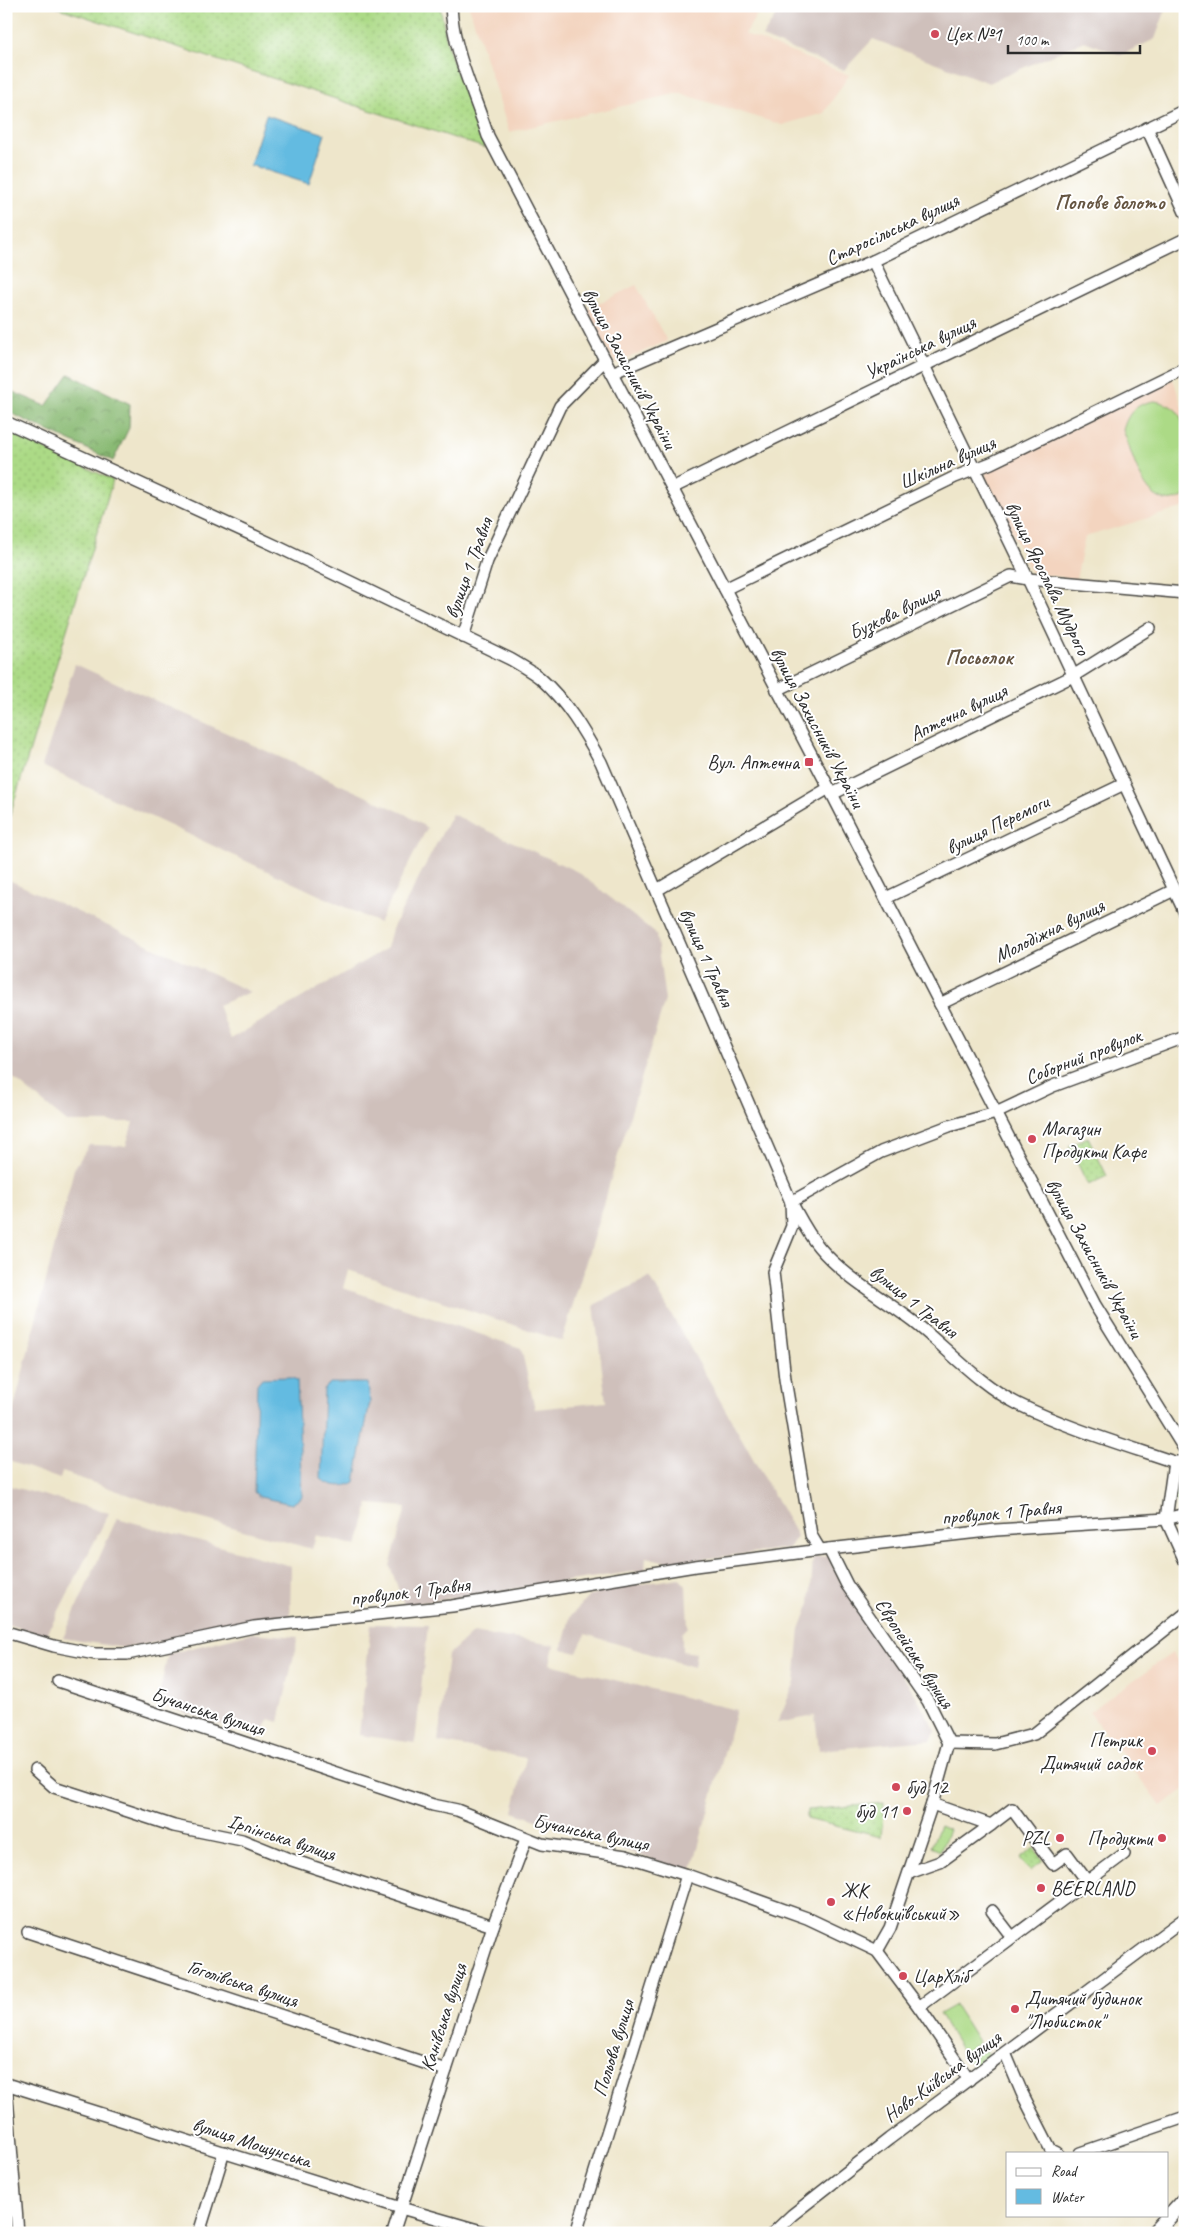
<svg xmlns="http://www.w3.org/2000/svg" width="1191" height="2239" font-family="Caveat,sans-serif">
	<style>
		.built { fill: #f3d4bf }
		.industrial { fill: #cfc0bb }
		.grass { fill: url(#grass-dots); stroke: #6c8258 }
		.forest { fill: url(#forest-crowns); stroke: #5a724f }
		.pitch { fill: #acda86; stroke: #6c8258 }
		.water { fill: #64bbe1; stroke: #487386 }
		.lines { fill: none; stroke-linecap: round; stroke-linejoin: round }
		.minor-casing { stroke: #484743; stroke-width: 14 }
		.major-casing { stroke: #484743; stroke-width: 18 }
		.minor { stroke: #fff; stroke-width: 11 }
		.major { stroke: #fff; stroke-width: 15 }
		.poi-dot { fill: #d1495b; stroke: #fff; stroke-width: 2 }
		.labels { text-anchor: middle; stroke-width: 4; stroke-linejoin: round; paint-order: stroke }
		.poi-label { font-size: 20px; fill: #2b2b2b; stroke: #fff; text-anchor: start }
		.street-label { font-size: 20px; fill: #2b2b2b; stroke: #fff }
		.neighbourhood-label { font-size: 21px; font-weight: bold; fill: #655542; stroke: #fff }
	</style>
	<defs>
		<pattern id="grass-dots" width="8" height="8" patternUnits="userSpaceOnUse" patternTransform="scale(1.25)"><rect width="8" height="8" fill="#acda86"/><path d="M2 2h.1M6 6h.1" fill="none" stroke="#94bb74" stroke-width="1.8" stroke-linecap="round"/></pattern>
		<pattern id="forest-crowns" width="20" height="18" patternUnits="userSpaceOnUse" patternTransform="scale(1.25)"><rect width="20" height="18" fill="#89ba73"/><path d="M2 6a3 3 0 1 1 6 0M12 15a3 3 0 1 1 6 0" fill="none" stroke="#70975f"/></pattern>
	</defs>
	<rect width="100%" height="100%" fill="#fff"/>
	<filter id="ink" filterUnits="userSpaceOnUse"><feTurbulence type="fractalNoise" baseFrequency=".02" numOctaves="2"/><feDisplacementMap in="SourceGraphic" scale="10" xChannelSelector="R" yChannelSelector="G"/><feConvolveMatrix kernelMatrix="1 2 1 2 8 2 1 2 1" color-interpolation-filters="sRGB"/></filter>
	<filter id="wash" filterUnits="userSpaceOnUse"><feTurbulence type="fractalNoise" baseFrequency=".0096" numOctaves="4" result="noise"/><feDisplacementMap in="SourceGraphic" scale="20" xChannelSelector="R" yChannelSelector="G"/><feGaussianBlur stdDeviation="1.12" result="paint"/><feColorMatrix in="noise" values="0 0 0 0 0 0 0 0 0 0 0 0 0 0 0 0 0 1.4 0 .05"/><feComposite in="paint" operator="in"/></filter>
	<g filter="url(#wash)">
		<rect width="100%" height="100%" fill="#eee6cb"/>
		<g class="built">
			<path d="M469,6H762L745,34L849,75L824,113L782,125L679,93L509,132Z"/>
			<path d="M636,285L667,341L615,364L586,310Z"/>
			<path d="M1173,379L1185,416V507L1085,537L1076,579L1031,573L985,476L989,467Z"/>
			<path d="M1172,1653L1185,1670V1789L1161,1806L1089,1712Z"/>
		</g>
		<g class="industrial">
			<path d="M782,6H1167L1155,39L1121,55L1084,41L989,83L873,39L844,70L762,37Z"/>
			<path d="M75,664L405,814L427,828L379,923L42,766Z"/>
			<path d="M452,814L578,872L656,934L665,1000L562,1341L348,1270L343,1288L521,1348L535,1409L606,1402L594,1305L650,1277L797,1536L789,1548L671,1563L646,1557L645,1570L404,1605L390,1566L406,1507L369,1504L357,1546L316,1535L312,1549L185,1514L62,1472L60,1479L6,1460V1439L74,1169L89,1145L126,1146L133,1122H67L6,1072V889L9,880L250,992L218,1005L231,1039L387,948L392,929Z"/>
			<path d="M6,1485L109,1513L46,1636L6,1624Z"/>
			<path d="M117,1518L291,1566L290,1619L124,1648L63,1638Z"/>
			<path d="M828,1556L843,1587L915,1694L936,1731L931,1740L819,1750L815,1716L777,1723L795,1682L800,1629L810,1603L813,1558Z"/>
			<path d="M679,1578L686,1586L688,1627L682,1633V1651L696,1653L694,1667L585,1634L577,1653L562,1649L570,1617L589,1596L610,1589Z"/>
			<path d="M371,1624L428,1625L415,1743L359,1735Z"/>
			<path d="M473,1632L554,1645L550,1664L736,1710L691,1873L513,1812L526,1758L438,1742L448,1655Z"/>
			<path d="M251,1633L298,1637L279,1722L269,1719L261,1738L157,1704L168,1654Z"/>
		</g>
		<g class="grass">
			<path d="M53,6H440L448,48L485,148Z"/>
			<path d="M6,431L113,480L6,828Z"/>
			<path d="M1088,1137L1107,1176L1088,1185L1069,1146Z"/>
			<path d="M1181,1466L1185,1470V1501L1177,1503L1173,1499L1176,1470Z"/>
			<path d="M884,1803L881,1837L807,1819V1810Z"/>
			<path d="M1034,1848L1043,1860L1030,1871L1020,1859Z"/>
			<path d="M981,2046L988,2055L973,2067L966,2058Z"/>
		</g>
		<g class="forest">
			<path d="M69,374L130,404L129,428L113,461L6,411V389L46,406Z"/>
			<path d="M6,2193L11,2230V2233H6Z"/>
		</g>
		<g class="pitch">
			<path d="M1155,401C1164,403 1174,406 1179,414C1190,433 1185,474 1185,496C1145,517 1134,457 1123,430C1128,412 1137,403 1155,401Z"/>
			<path d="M940,1826L949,1830L940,1851L931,1847Z"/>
			<path d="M955,2005L979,2043L963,2053L939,2014Z"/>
		</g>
		<g class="water">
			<path d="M266,115L325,134L309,184L250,165Z"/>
			<path d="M289,1377L297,1380L302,1497L292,1504L260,1497L254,1492L257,1384L262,1378Z"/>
			<path d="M330,1383H368L370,1401L355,1482C344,1488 332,1487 321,1479L324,1389Z"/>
		</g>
	</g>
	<g filter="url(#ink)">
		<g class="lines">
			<defs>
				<g id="minor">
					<path d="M451,6C453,51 474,93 488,136L832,794L1095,1305L1185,1450"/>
					<path d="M1147,128L1185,212"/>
					<path d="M873,261L1028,579L1185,913"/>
					<path d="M6,422L274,545L510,659C520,665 531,671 540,678C567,702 584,731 601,762L791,1202C800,1218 807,1233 819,1247C844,1277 883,1298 914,1322C948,1349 978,1384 1018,1404C1067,1428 1121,1444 1174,1462H1185"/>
					<path d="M672,488L1185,239"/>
					<path d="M725,589L955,477L991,463L1185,368"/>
					<path d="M463,637L487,561L560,406L605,360L612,373L873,261L1185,110"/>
					<path d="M777,690L1011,576L1028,579L1185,593"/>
					<path d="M832,794L1073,676L1150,628"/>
					<path d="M657,890L829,788"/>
					<path d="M886,898L1124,784"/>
					<path d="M940,1004L1174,890"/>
					<path d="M1174,1462L1166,1519L1185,1561"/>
					<path d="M829,1549L847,1585L928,1701L949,1743L932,1804L890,1928L877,1951"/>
					<path d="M820,1550L811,1535L785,1379L773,1272L792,1226L791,1202L881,1152L949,1126L996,1113L1053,1086L1185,1037"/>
					<path d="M6,1632L54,1646L95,1654H127L254,1627L452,1606L695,1566L829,1549L996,1530L1166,1519L1185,1514"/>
					<path d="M58,1681L433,1805L457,1810L542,1844L626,1856L687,1875L807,1918L877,1951L919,2007L969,2080"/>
					<path d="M949,1743L995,1744L1034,1734L1185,1614"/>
					<path d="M35,1770L54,1787L174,1826L242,1840L289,1859L493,1926"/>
					<path d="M991,1825L1012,1809L1053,1864L1067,1854L1087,1881"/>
					<path d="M909,1873L940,1862L991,1825L932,1804"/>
					<path d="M992,1911L1012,1937"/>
					<path d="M28,1932L446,2070"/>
					<path d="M919,2007L1124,1854"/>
					<path d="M1005,2053L1022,2093L1051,2150L1057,2153"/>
					<path d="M6,2084L401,2208L488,2233"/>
					<path d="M6,2084L18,2233"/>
					<path d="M1080,2153L1185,2117"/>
					<path d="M199,2233L224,2152"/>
					<path d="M393,2233L493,1926L526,1839"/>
					<path d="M576,2233L687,1875"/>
					<path d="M773,2233L792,2215L889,2139L1185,1918"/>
				</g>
				<path id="major" d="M1154,2233L1185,2199"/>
			</defs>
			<use href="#minor" class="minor-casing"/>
			<use href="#major" class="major-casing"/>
			<use href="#minor" class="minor"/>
			<use href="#major" class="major"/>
		</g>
	</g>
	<g class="poi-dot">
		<circle cx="935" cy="34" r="5"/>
		<rect x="804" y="757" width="10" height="10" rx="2.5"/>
		<circle cx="1032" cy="1139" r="5"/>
		<circle cx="1152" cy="1751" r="5"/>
		<circle cx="896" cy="1787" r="5"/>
		<circle cx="907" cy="1811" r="5"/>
		<circle cx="1060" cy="1838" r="5"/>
		<circle cx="1162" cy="1838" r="5"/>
		<circle cx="1041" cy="1888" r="5"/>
		<circle cx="831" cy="1902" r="5"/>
		<circle cx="903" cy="1976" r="5"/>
		<circle cx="1015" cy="2009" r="5"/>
	</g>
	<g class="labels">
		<g class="poi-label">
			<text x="945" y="41">Цех №1</text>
			<text x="799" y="769" text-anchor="end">Вул. Аптечна</text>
			<text x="1042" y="1135">Магазин<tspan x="1042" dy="23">Продукти Кафе</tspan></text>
			<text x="1142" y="1747" text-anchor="end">Петрик<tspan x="1142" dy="23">Дитячий садок</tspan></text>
			<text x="906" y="1794">буд 12</text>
			<text x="897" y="1818" text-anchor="end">буд 11</text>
			<text x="1050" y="1845" text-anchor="end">PZL</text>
			<text x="1152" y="1845" text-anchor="end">Продукти</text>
			<text x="1051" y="1895">BEERLAND</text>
			<text x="841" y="1897">ЖК<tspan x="841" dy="23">«Новокиївський»</tspan></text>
			<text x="913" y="1983">ЦарХліб</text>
			<text x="1025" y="2005">Дитячий будинок<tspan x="1025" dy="23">"Любисток"</tspan></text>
		</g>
		<g class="street-label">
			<text transform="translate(892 229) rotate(-25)" y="7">Старосільська вулиця</text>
			<text transform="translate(920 347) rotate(-26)" y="7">Українська вулиця</text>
			<text transform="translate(630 368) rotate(62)" y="7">вулиця Захисників України</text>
			<text transform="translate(947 462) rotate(-24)" y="7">Шкільна вулиця</text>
			<text transform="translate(468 568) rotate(-70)" y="7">вулиця 1 Травня</text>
			<text transform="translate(1048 578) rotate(64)" y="7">вулиця Ярослава Мудрого</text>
			<text transform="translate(894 612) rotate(-26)" y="7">Бузкова вулиця</text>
			<text transform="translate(958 712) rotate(-26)" y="7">Аптечна вулиця</text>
			<text transform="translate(818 727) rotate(62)" y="7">вулиця Захисників України</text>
			<text transform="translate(997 824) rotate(-26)" y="7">вулиця Перемоги</text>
			<text transform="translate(1049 930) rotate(-26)" y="7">Молодіжна вулиця</text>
			<text transform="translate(707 957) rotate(66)" y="7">вулиця 1 Травня</text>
			<text transform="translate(1083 1056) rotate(-21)" y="7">Соборний провулок</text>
			<text transform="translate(1095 1258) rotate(61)" y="7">вулиця Захисників України</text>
			<text transform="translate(914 1301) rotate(38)" y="7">вулиця 1 Травня</text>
			<text transform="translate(1001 1512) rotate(-5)" y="7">провулок 1 Травня</text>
			<text transform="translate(410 1591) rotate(-7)" y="7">провулок 1 Травня</text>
			<text transform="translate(915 1653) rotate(57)" y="7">Європейська вулиця</text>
			<text transform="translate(208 1711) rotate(18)" y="7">Бучанська вулиця</text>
			<text transform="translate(591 1832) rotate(12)" y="7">Бучанська вулиця</text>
			<text transform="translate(282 1837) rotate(18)" y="7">Ірпінська вулиця</text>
			<text transform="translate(243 1983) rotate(18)" y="7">Гоголівська вулиця</text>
			<text transform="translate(443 2017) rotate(-72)" y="7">Канівська вулиця</text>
			<text transform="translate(613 2048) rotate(-73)" y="7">Польова вулиця</text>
			<text transform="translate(942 2076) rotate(-36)" y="7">Ново-Київська вулиця</text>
			<text transform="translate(252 2142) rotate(18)" y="7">вулиця Мощунська</text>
		</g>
		<g class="neighbourhood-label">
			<text x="1110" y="209">Попове болото</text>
			<text x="979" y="664">Посьолок</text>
		</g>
	</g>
	<rect width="1191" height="2239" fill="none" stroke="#fff" stroke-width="25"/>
	<rect x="1006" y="2152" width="162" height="65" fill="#ffffff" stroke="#aaaaaa"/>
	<rect x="1016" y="2168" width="25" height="8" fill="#ffffff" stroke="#aaaaaa"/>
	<text x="1051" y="2176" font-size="15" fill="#2b2b2b">Road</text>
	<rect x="1016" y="2189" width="25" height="15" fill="#64bbe1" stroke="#aaaaaa"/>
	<text x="1051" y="2202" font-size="15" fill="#2b2b2b">Water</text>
	<path d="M1008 45v8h132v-8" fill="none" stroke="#2b2b2b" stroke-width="2.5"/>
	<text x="1016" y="45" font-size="15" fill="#2b2b2b" stroke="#ffffff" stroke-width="4" paint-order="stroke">100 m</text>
</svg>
